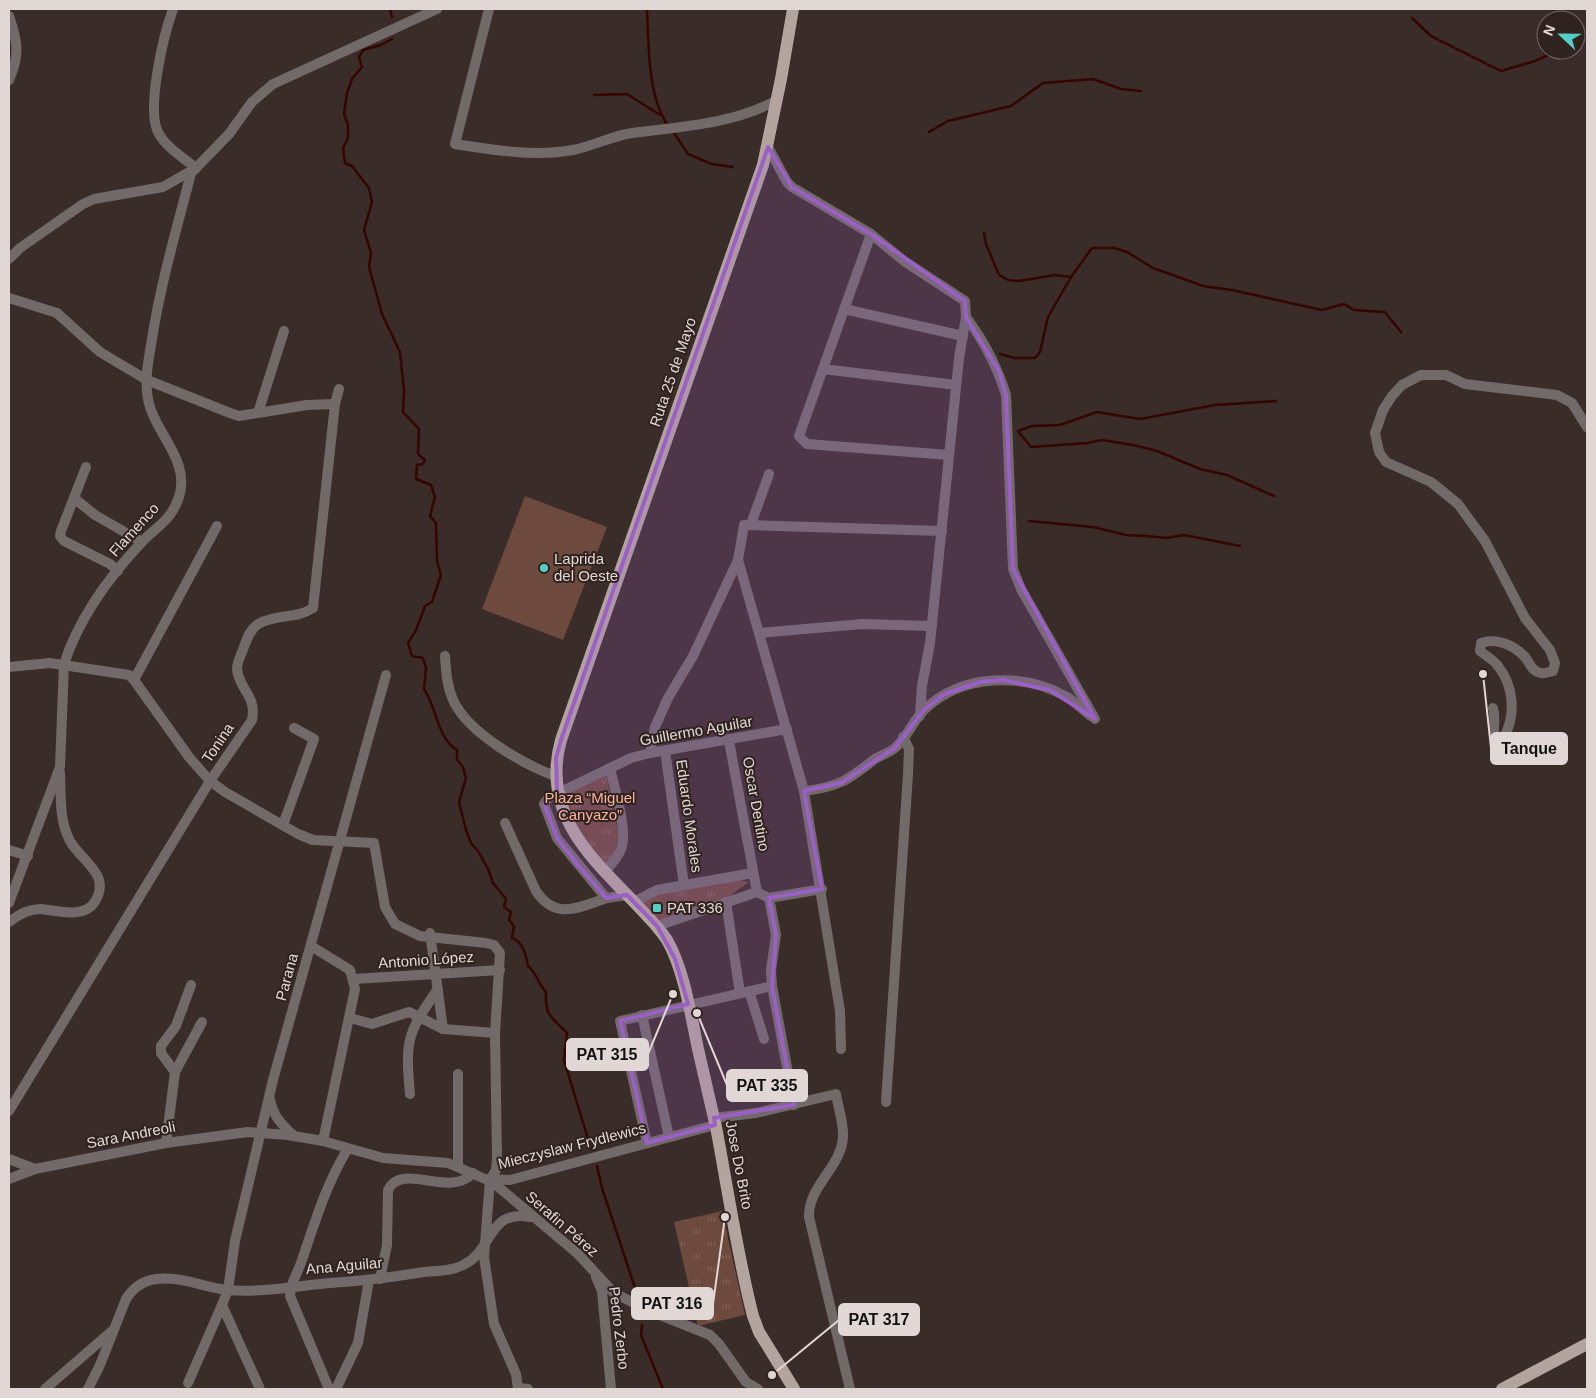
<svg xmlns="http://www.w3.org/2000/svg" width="1596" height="1398" font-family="Arial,sans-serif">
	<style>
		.grass { fill: #6e493d }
		.park { fill: url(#park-tufts) }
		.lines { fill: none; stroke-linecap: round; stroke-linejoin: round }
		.stream { stroke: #350500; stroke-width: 2.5 }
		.minor { stroke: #726a68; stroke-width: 10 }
		.major { stroke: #b3a49f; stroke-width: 12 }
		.marked { fill: #9a60c6; fill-opacity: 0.2; stroke: #9a60c6; stroke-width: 4; stroke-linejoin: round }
		.poi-dot { fill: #55cec5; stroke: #30221e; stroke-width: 2 }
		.labels { text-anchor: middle; stroke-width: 4; stroke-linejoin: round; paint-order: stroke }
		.street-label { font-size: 15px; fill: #e1d8d5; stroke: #30221e }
		.poi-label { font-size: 15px; fill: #e1d8d5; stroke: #30221e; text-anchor: start }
		.park-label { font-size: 15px; fill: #fab49e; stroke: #30221e }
		.leader { fill: none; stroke: #e1d8d5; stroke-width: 2 }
		.callout-dot { fill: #e1d8d5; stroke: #30221e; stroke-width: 2 }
		.callout { fill: #e1d8d5; stroke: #e1d8d5; stroke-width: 2 }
		.callout-label { font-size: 16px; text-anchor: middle; font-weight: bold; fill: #111 }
	</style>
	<defs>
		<pattern id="park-tufts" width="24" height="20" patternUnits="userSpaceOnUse" patternTransform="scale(1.25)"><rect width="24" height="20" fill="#6e493d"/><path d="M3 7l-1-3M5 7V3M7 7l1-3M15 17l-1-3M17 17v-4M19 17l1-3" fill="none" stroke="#826258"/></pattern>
	</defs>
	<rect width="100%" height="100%" fill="#3a2c28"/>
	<path class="grass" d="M525,496L607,527L563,640L482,609Z"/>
	<g class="park">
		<path d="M605,770L619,835L615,851L607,865L580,836L562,794Z"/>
		<path d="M740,880L749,882L727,898L661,922L639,903L659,894Z"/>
		<path d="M722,1211L745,1315L698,1326L674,1222Z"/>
	</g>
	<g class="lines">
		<g class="stream">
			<path d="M390,9L392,17"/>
			<path d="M647,9C649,45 647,95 668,126"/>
			<path d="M1412,18L1431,36L1501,71L1535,61L1559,50"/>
			<path d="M392,39L381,45L363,50L359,57L362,67L352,79L347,93L344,114L348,125V138L343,148L345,163L352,166L369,188L372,202L364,230L371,253L369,267L382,314L400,352L404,390L403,412L419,429L418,454L425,460L423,464L417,465L416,479L431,485L435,497L430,516L436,523L437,561L441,575L432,602L425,606L416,630L408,643L412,656L423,658L426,668L424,689C437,708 437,738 457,750V760L463,767L466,778L459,802L466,830L471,843L478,851L488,869L493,883L506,899L504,907L511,912L509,920L514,926L512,938C523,942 526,955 528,966C537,973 538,984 546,992C545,1017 551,1016 567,1033L564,1060L591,1149"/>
			<path d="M1576,41L1587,35"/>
			<path d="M594,95L627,94L660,115"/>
			<path d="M672,130L688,154L712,164L733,167"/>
			<path d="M929,132L948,121L1011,106L1043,83L1093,79L1121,89L1141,91"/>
			<path d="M984,233L986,244L999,275L1008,280L1019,281L1055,275L1071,277L1092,248H1114L1127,252L1153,268L1203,286L1232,290L1322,310L1344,304L1354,310L1385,312L1401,332"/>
			<path d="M1000,354L1015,358H1035L1040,352L1048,317L1071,277"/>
			<path d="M1274,496L1227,475L1200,469L1157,451L1133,445L1102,440L1088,443L1031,447L1018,431L1032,426L1060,425L1097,412L1140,419L1215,405L1276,401"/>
			<path d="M1029,521L1093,527L1126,535L1146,536L1166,538L1184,535L1240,546"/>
			<path d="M597,1166L602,1188L637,1294"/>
			<path d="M642,1325L641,1335L663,1389"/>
		</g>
		<g class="minor">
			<path d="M173,9C164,34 145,111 159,134C167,148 184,158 196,168"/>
			<path d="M489,9L455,144C493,150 535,157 573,150C593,146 612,136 632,133C680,127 734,124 777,100"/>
			<path d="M9,16C18,42 20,55 9,80"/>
			<path d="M768,147L787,182L792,187L871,234L904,261L965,301L966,317L959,358L930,643L922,686L920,716"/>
			<path d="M871,234L799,436L807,444L949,455"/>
			<path d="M9,259L20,248L83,204L94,199L163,187L196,168L229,134L252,102L273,84L437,9"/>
			<path d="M9,298L57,313L100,352L147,380L230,413L239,416L307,405L335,404"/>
			<path d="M844,309L963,336"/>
			<path d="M966,317C984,341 997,366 1006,395L1013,569L1021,589L1095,719"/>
			<path d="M823,369L956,385"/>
			<path d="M258,413L284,331"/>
			<path d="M86,467L61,531L60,536L64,541L110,564L118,571"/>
			<path d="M74,498L95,515L142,542"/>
			<path d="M751,524L769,474"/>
			<path d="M738,560L804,791L840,1011L841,1049"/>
			<path d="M760,633L862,624L932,626"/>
			<path d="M445,656C446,672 447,687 454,702C470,734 523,764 555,776"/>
			<path d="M9,667L50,663L129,675L134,680L189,757L210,781L225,792L298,834L313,840L374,843L385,907L395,924L420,936L486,943L494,945L500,953L495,1033L497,1158L496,1170L490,1180L484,1257L494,1324L516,1374L518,1389"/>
			<path d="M134,680L217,526"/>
			<path d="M1493,708C1496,719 1493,727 1494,738L1504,737C1516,715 1514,686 1498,666C1494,660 1486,656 1480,651L1481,643C1495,637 1514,645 1525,657C1530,663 1531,671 1541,673C1544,674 1549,672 1553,671L1555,663L1550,650L1525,618L1485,541L1458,504L1431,482L1386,462L1379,452L1375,433L1383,410L1392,396L1402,385L1421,375H1446L1465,384L1557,395L1572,403L1587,427"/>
			<path d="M729,741L757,892L769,898L776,935L771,970L772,986L794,1105"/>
			<path d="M665,751L684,885"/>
			<path d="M650,753L655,727L668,698L693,656L738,560L744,525L942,531"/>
			<path d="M804,791C839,787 848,780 875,759C881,755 889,753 895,748C907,738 913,720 925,709C962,674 1023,672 1067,697C1075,702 1083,710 1091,716"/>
			<path d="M505,823L536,891C555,920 578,908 604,899C611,896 620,897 627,895"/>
			<path d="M283,825L314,739L294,728"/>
			<path d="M9,850L28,856"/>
			<path d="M605,872C611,864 620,856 622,846C627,826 614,788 610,768"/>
			<path d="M606,898L557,838L544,804L548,798L631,758L650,753L787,729"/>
			<path d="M769,898L822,889"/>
			<path d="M634,902L657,890L753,873"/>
			<path d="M726,902L740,993"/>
			<path d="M9,903L60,767L64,664C79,618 108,578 141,543C156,526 170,523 179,497C191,460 154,433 148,399C144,379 149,358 152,339C161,282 177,228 191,173L196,168"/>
			<path d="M9,922C18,915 28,909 40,909C56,910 83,919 94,903C113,875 81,861 70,841C59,821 61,795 60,773"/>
			<path d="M657,926L757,892"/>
			<path d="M430,933L443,1029"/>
			<path d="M311,946L350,970L355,989L323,1141"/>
			<path d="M354,979L500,970"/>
			<path d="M749,991L764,1039"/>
			<path d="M642,1015L669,1137"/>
			<path d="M350,1018L372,1024L409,1012L443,1029L495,1033"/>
			<path d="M175,1072L161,1053V1046L176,1026L191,985"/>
			<path d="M410,1094C405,1040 407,1033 438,989"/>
			<path d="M270,1099C273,1116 281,1124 294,1136"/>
			<path d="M886,1102L908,774L909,749L903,737"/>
			<path d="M9,1111L210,781L252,720C257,695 239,690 237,669C237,661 243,651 245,644C248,636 251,629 258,624C275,614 297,619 313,608L335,404L339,389"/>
			<path d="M714,1118L756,1113L836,1094C838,1107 844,1124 843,1137C841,1168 808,1186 809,1217L850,1389"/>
			<path d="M166,1143L175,1072L202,1022"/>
			<path d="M647,1143L620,1021L772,986"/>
			<path d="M9,1159L35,1169"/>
			<path d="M458,1166V1074"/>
			<path d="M9,1179L35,1169L166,1143L248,1132L288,1135L323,1141L383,1158L448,1163L485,1179L510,1180L715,1125"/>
			<path d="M490,1180L578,1254L614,1293L650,1311L710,1335L719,1344L746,1382L758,1389"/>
			<path d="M596,1277L602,1291L611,1389"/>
			<path d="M380,1279L387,1245L388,1190C402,1161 450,1199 473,1173"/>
			<path d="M188,1383L222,1305"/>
			<path d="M518,1388L528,1389"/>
			<path d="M45,1389L112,1331"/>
			<path d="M88,1389L100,1365L126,1299C133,1288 142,1281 156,1279C181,1276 203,1287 227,1290C261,1293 296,1286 330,1283C361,1281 393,1277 424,1272C437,1271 453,1271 465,1264C493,1250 488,1209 530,1217"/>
			<path d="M260,1389L222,1305L228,1290L235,1241L273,1080L386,675"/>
			<path d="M329,1389L290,1296C290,1283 298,1273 302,1260C315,1222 326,1185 347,1150"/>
			<path d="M336,1389L358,1343L369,1280"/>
		</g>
		<g class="major">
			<path d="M793,9L781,79L763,165L561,740C541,812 589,856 635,903C646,915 658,926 667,940C684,969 691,1016 698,1049C704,1075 710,1101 716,1127C728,1190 737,1254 753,1316L759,1332L794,1389"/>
			<path d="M1502,1389L1587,1344"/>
		</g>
	</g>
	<path class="marked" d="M768,147L792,187L871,234L965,301L966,317L999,371L1006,395L1013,569L1095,719L1050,690L1003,680L981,682L945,694L924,710L895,748L841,783L804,791L822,889L769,898L776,935L772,986L794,1105L714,1118L715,1125L647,1143L620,1021L688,1004L675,959L657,926L627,895L606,898L578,865L557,838L544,804L557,792L556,758L561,740Z"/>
	<g class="poi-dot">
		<circle cx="544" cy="568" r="5"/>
		<rect x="652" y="903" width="10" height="10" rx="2.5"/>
	</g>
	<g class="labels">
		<g class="street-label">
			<text transform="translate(673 372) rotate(-71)" y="5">Ruta 25 de Mayo</text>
			<text transform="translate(134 530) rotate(-48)" y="5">Flamenco</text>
			<text transform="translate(696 731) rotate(-10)" y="5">Guillermo Aguilar</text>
			<text transform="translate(218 743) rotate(-56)" y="5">Tonina</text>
			<text transform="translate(756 804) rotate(80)" y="5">Oscar Dentino</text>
			<text transform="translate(689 816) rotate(82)" y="5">Eduardo Morales</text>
			<text transform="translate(426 960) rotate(-4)" y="5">Antonio López</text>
			<text transform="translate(287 977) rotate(-75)" y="5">Parana</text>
			<text transform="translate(131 1135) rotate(-11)" y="5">Sara Andreoli</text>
			<text transform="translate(572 1146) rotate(-14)" y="5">Mieczyslaw Frydlewics</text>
			<text transform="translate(739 1165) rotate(79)" y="5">Jose Do Brito</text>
			<text transform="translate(562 1224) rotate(41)" y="5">Serafin Pérez</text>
			<text transform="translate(344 1266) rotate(-5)" y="5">Ana Aguilar</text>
			<text transform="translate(619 1328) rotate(83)" y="5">Pedro Zerbo</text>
		</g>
		<g class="poi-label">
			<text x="554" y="564">Laprida<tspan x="554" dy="17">del Oeste</tspan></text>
			<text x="667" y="913">PAT 336</text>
		</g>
		<g class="park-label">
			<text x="590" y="803">Plaza “Miguel<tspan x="590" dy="17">Canyazo”</tspan></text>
		</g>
	</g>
	<path class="leader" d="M1483 674L1491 748M673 994L648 1054M697 1013L727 1085M725 1217L713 1304M772 1375L839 1320"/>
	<g class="callout-dot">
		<circle cx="1483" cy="674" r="5"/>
		<circle cx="673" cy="994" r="5"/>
		<circle cx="697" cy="1013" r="5"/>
		<circle cx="725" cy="1217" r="5"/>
		<circle cx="772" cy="1375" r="5"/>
	</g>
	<g class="callout">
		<rect x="1491" y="733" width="76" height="31" rx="5"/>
		<rect x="567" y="1039" width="81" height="31" rx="5"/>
		<rect x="727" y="1070" width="80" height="31" rx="5"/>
		<rect x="632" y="1288" width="81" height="31" rx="5"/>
		<rect x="839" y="1304" width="80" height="31" rx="5"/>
	</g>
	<g class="callout-label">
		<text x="1529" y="754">Tanque</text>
		<text x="607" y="1060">PAT 315</text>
		<text x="767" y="1091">PAT 335</text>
		<text x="672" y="1309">PAT 316</text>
		<text x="879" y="1325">PAT 317</text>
	</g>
	<rect width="1596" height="1398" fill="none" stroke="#e1d8d5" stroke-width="20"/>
	<g transform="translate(1561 35) rotate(292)"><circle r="24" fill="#30221e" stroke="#776b67"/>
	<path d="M0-4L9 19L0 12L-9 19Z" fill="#55cec5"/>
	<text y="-8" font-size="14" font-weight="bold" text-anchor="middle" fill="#e1d8d5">N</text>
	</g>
</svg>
